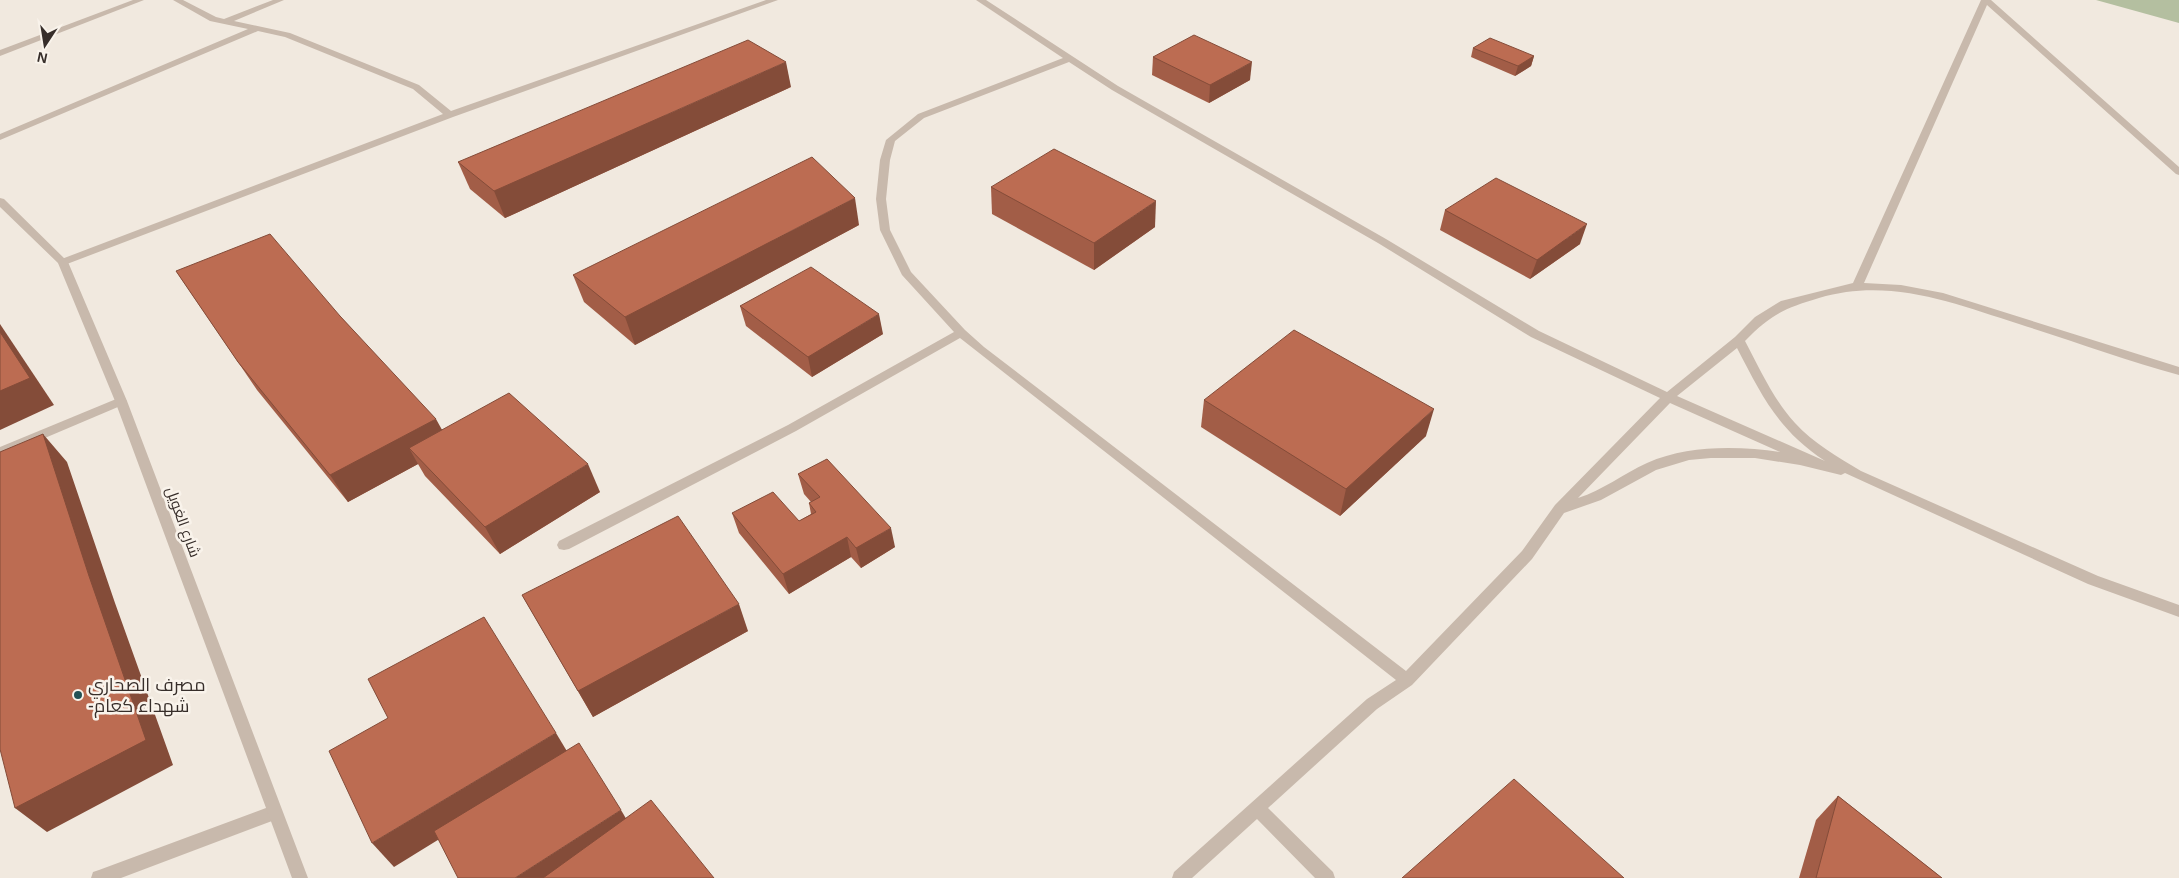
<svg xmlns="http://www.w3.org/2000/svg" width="2179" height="878" font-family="Helvetica,Cairo,sans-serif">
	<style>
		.green { fill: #b4bfa0 }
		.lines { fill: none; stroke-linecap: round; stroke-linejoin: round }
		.minor { fill: #c8b9ac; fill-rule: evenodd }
		.tertiary { fill: #c8b9ac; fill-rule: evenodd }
		.wall { fill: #a25d47 }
		.shaded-wall { fill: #844c39 }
		.building { fill: #bc6c52; stroke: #844c39 }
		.poi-dot { fill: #235155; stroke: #f9f3eb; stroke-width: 2 }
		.labels { text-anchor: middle; stroke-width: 5; stroke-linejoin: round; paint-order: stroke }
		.street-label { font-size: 15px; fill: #372e2a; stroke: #f9f3eb }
		.near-poi-label { font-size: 18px; fill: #372e2a; stroke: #f9f3eb; text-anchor: start }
	</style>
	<rect width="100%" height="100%" fill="#f1e9df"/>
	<path class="green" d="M2096,0H2179V23Z"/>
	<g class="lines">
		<g class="minor">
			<path d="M133,0H144L0,56V50Z"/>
			<path d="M173,0H183L216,17L224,19L273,0H284L234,21L290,33L419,85L451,111L766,0H778L453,117L67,264H59L58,262L59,260L443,114L413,89L285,37L258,31L0,140V134L248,29L210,21Z"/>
			<path d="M976,0H986L1118,86L1386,239L1539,331L1667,392L1735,337L1755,317L1781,301L1853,283L1981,0H1991L2179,167V175L2176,174L1987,5L1864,283L1901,285L1943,293L2179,367V375C2125,360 2073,341 2019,324C1953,303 1889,277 1819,298C1785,308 1770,315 1745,341C1760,369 1773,399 1795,423C1813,443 1838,457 1861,471L2098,576L2179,605V617L2088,584L1845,473L1841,475L1800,465L1755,458H1711L1689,460L1656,470L1601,500L1564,513L1532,559L1412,685L1377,709L1268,808L1333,872L1335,878H1315L1257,819L1192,878H1172L1174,872L1367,699L1396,680L960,338L796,431L569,549L564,550L559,549L557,545L559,541L788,425L954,332L902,275L880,230L876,199L880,160L886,140L918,114L1063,58ZM1069,62L1112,90L1378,243L1531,337L1660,398L1555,505L1522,551L1406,671L984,347L965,330L911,272L890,230L886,199L890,160L895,141L924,118ZM1737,348C1762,396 1778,430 1825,461L1677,396ZM1670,403L1780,452C1737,446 1688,445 1647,463C1623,474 1603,490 1578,498Z"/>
			<path d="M121,397L127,401L125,404L0,457V447Z"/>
			<path d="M274,805L280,808L282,813L280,818L121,878H91L93,872L99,870Z"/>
		</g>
		<path class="tertiary" d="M0,198L4,199L68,262L127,401L308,878H292L115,401L58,263L0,207Z"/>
	</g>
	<g class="wall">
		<path d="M1473,48L1534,56L1531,66L1515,76L1471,57Z"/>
		<path d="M1153,57L1250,80L1209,103L1152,75Z"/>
		<path d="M791,87L505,218L470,189L458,162Z"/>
		<path d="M991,187L1155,227L1094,270L992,214Z"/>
		<path d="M1445,210L1580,244L1530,279L1440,230Z"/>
		<path d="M859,225L635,345L584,302L573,275Z"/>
		<path d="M176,271L340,316L442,430L600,492L500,554L425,476L418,464L348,502L257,390Z"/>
		<path d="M740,306L883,334L812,377L746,326Z"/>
		<path d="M1204,400L1426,436L1340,516L1201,427Z"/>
		<path d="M798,474L895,547L861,568L851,557L789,594L739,533L732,513L799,521L811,514L809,503L811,502L804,494Z"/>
		<path d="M522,595L748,631L593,717Z"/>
		<path d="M1838,796L1942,878H1799L1816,820Z"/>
	</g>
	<g class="shaded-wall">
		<path d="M1534,56L1531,66L1515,76L1518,66Z"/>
		<path d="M786,62L791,87L505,218L494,191Z"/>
		<path d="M1252,62L1250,80L1209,103L1210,85Z"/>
		<path d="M855,198L859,225L635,345L625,317Z"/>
		<path d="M1156,201L1155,227L1094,270V243Z"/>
		<path d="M1587,224L1580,244L1530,279L1537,260Z"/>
		<path d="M879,314L883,334L812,377L808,357Z"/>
		<path d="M0,324L54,405L0,430Z"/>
		<path d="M1434,409L1426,436L1340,516L1346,489Z"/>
		<path d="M436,419L451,446L409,448L418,464L348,502L330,475Z"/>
		<path d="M43,434L67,462L115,603L173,765L47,832L15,808Z"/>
		<path d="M588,464L600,492L500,554L485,527Z"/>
		<path d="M891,528L895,547L861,568L856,548Z"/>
		<path d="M847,537L851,557L789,594L783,574Z"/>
		<path d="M739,604L748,631L593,717L578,691Z"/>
		<path d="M556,733L571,758L394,867L372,843Z"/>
		<path d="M621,810L631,827L553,878H515Z"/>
	</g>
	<g class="building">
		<path d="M1194,35L1252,62L1210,85L1153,57Z"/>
		<path d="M1490,38L1534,56L1518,66L1473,48Z"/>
		<path d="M748,40L786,62L494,191L458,162Z"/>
		<path d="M1054,149L1156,201L1094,243L991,187Z"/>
		<path d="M812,157L855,198L625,317L573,275Z"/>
		<path d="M1496,178L1587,224L1537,260L1445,210Z"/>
		<path d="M270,234L340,316L436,419L330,475L238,362L176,271Z"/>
		<path d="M811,267L879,314L808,357L740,306Z"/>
		<path d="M1294,330L1434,409L1346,489L1204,400Z"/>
		<path d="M0,332L30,378L0,391Z"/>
		<path d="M509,393L588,464L485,527L409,448Z"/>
		<path d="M43,434L89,576L146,740L15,808L0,749V452Z"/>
		<path d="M827,459L891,528L856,548L847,537L783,574L732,513L773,492L799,521L816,512L809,503L820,497L798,474Z"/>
		<path d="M678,516L739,604L578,691L522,595Z"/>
		<path d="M484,617L556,733L372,843L329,751L388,718L368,679Z"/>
		<path d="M579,743L621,810L515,878H458L434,831Z"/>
		<path d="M1514,779L1624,878H1402Z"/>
		<path d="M1838,796L1942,878H1816Z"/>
		<path d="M651,800L714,878H543Z"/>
	</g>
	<circle class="poi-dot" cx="78" cy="695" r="5"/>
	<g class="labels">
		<g class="street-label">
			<text transform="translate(183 522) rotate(70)" y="5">شارع الغويل</text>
		</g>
		<g class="near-poi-label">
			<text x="88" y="691">مصرف الصحاري<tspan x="88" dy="21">-شهداء كعام</tspan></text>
		</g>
	</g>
	<g transform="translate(45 45) rotate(192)" stroke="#f9f3eb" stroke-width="4" paint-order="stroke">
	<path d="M0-4L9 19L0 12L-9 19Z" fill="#372e2a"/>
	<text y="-8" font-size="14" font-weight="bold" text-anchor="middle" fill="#372e2a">N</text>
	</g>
</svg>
